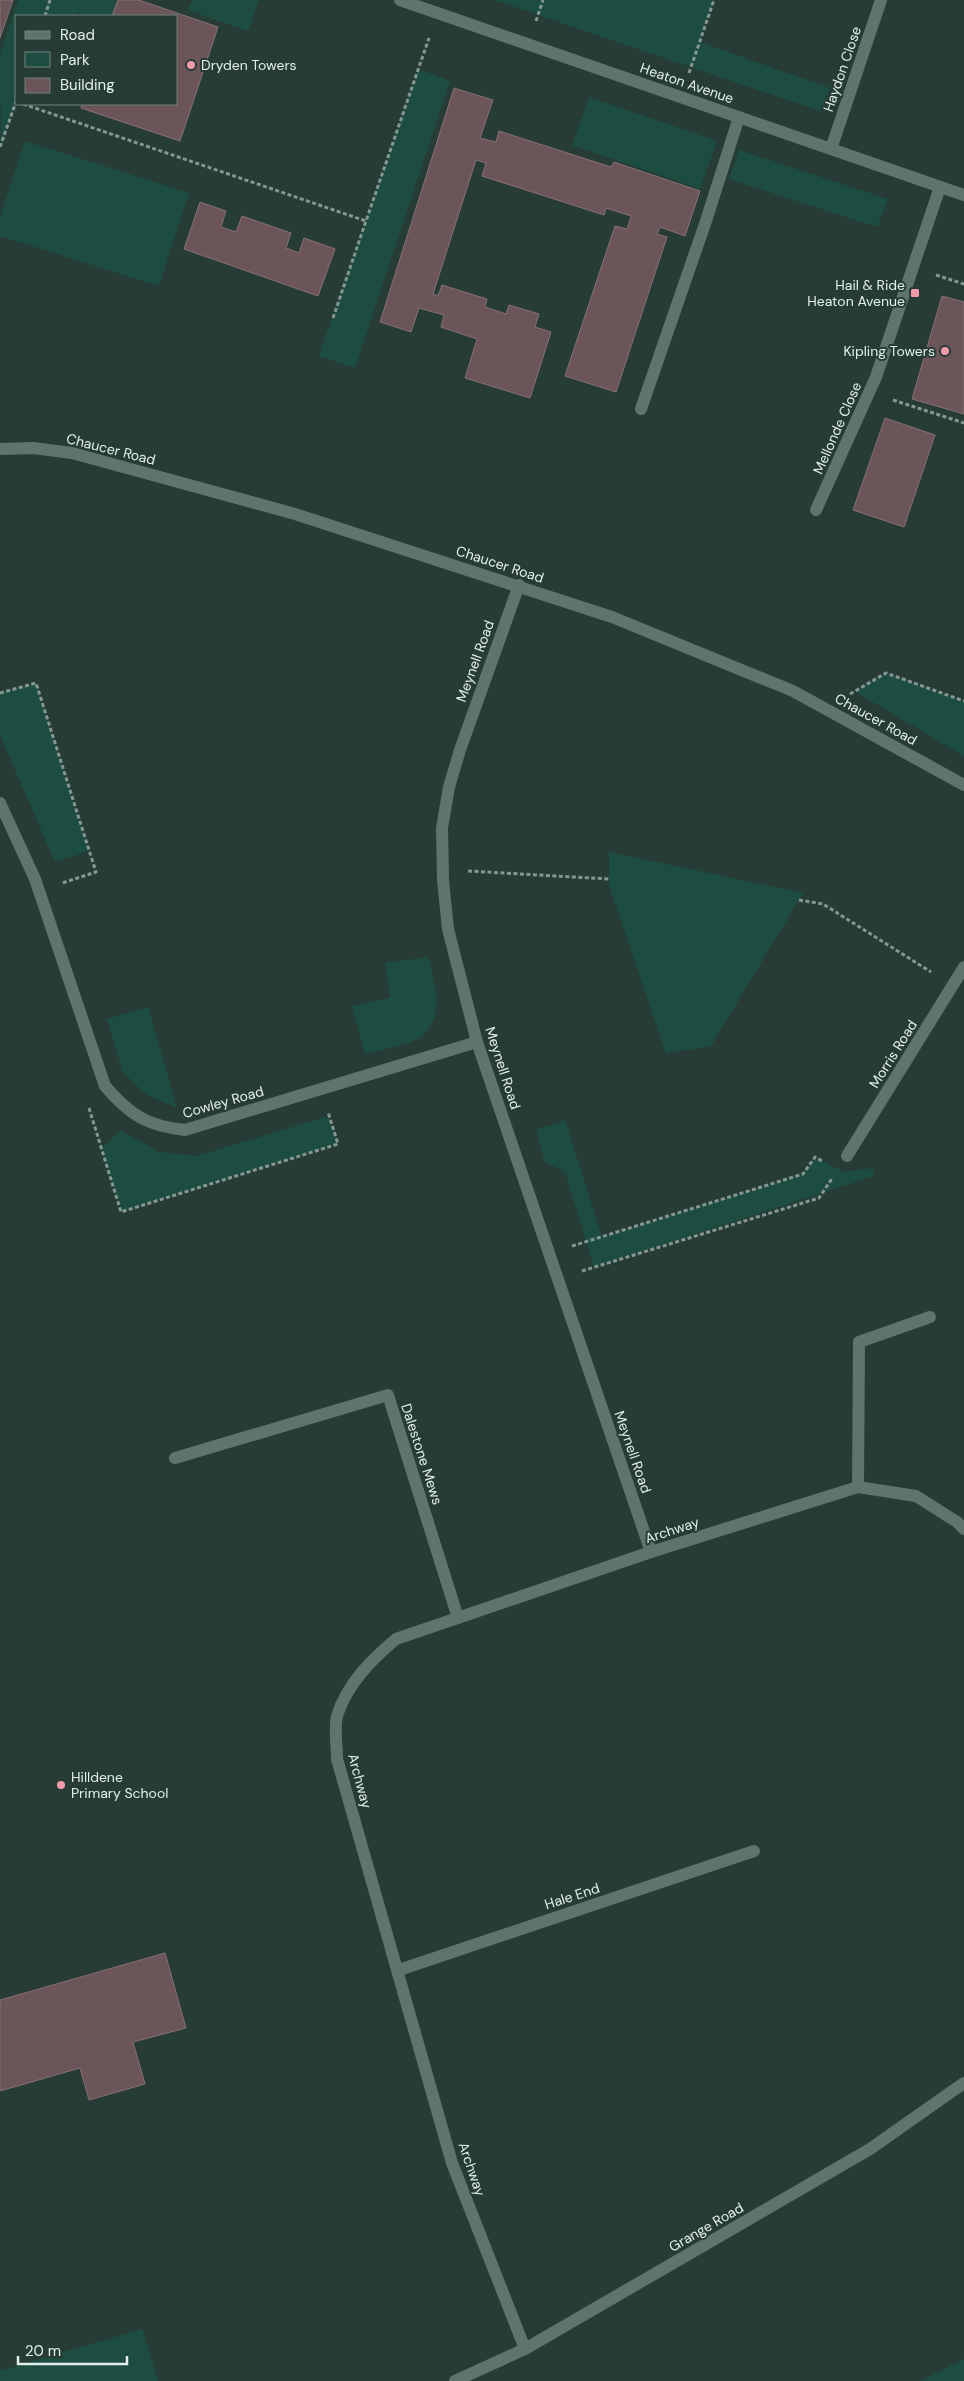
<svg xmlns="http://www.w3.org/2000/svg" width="964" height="2381" font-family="'DM Sans',sans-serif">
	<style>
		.green { fill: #1d4d41 }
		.building { fill: #6b5558; stroke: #887174 }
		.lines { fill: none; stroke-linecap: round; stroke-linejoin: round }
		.path { stroke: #869792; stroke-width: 3; stroke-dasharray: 4 2.5; stroke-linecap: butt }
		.service { stroke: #5e756e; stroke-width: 12 }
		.minor { stroke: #5e756e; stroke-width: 12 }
		.poi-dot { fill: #f39aa9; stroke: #273c36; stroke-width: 2 }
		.labels { text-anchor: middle; stroke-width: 4; stroke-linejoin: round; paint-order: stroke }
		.poi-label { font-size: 14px; fill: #e3efeb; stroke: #273c36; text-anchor: start }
		.street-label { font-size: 14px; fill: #e3efeb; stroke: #273c36 }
	</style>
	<rect width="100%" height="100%" fill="#273c36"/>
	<g class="green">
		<path d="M18,0H118L112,16H86L77,12L76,16H16V102L1,147L0,54Z"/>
		<path d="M192,0H259L248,31L188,10Z"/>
		<path d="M494,0H714L700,42L830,88L820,111Z"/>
		<path d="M418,69L450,81L355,368L319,356Z"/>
		<path d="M589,97L717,141L700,189L572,145Z"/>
		<path d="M25,141L189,193L159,286L0,236V218Z"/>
		<path d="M739,150L888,199L877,227L729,179Z"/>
		<path d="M886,673L964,701V756L854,691Z"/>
		<path d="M36,683L89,851L55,862L0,735V693Z"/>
		<path d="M609,852L803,893L711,1046L666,1053L609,886Z"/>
		<path d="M429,957C434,982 446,1018 421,1037C412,1043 378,1051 365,1054L352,1006L390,998L385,963Z"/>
		<path d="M148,1007L177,1108L145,1094L123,1072L107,1019Z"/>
		<path d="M329,1116L338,1144L121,1212L101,1149L120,1130L159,1152L197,1156Z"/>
		<path d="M565,1120L602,1237L803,1174L815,1157L844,1172L873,1168L874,1176L594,1267L565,1172L545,1162L536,1130Z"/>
		<path d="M142,2329L158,2381H0V2371Z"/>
		<path d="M964,2359V2381H920Z"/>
	</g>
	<g class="building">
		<path d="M0,0H13L0,38Z"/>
		<path d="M118,0H139L218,27L180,141L81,108L82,104H176V16H112Z"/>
		<path d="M454,88L493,100L480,138L496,142L499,131L611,167L614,162L700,191L685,236L660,227L657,234L667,237L616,392L565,376L615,226L627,229L631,216L606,208L604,215L482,176L486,163L476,160L433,294L438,296L442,285L487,299L485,307L506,314L509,305L539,314L535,327L551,332L530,398L465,378L477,339L441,327L444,315L419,308L411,332L380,322Z"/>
		<path d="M200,202L226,211L221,227L236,232L242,216L291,233L286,248L299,253L304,238L335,249L318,296L184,249Z"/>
		<path d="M942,296L964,302V414L912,399Z"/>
		<path d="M885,418L935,435L904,527L853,510Z"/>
		<path d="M165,1953L186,2028L133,2042L145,2084L89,2100L80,2068L0,2091V2000Z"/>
	</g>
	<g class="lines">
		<g class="path">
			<path d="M45,16L50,0"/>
			<path d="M536,21L543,0"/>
			<path d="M689,73L714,0"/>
			<path d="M23,104L366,221L429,38"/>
			<path d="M0,147L16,102"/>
			<path d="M936,275L964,284"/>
			<path d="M333,318L366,221"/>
			<path d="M893,400L964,423"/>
			<path d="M0,693L36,683L96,872L62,883"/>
			<path d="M850,694L886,673L964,701"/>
			<path d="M468,871L609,879"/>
			<path d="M799,900L823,904L931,972"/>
			<path d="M89,1108L121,1212L338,1144L328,1112"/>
			<path d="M572,1246L803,1174L815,1157L822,1161"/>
			<path d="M582,1271L819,1198L833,1177"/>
		</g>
		<g class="service">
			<path d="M641,409L706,221L739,117"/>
			<path d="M816,510L876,377L940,187"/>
			<path d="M858,1487L859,1342L930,1317"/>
		</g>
		<g class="minor">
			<path d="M400,0L964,195"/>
			<path d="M831,149L881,0"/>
			<path d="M0,449L33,448L72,453L295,514L612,617L793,691L964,785"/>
			<path d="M519,585L460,750L449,787L442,828L443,880L448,929L477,1042L651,1552"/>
			<path d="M0,803L35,879L105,1086C130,1115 147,1126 185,1130L477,1042"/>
			<path d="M847,1156L964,967"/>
			<path d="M175,1458L388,1395L458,1618"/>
			<path d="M399,1970L754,1851"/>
			<path d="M525,2349L452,2163L337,1759C337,1746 334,1728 337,1716C347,1684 371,1660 396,1639L651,1552L858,1487L916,1496L957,1522L964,1529"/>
			<path d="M455,2381L525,2349L870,2149L964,2083"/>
		</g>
	</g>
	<g class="poi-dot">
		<circle cx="191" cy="65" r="5"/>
		<rect x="910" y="288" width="10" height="10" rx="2.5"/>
		<circle cx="945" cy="351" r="5"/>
		<circle cx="61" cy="1785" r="5"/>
	</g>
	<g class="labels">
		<g class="poi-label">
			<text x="201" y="70">Dryden Towers</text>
			<text x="905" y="290" text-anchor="end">Hail &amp; Ride<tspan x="905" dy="16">Heaton Avenue</tspan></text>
			<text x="935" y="356" text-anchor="end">Kipling Towers</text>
			<text x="71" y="1782">Hilldene<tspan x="71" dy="16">Primary School</tspan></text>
		</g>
		<g class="street-label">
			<text transform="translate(842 69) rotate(-71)" y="5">Haydon Close</text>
			<text transform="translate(687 83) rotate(19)" y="5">Heaton Avenue</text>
			<text transform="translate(837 428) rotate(-66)" y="5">Mellonde Close</text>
			<text transform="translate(111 449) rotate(14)" y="5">Chaucer Road</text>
			<text transform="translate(500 564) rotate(18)" y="5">Chaucer Road</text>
			<text transform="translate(475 661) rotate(-70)" y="5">Meynell Road</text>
			<text transform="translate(876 719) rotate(29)" y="5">Chaucer Road</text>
			<text transform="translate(893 1054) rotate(-58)" y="5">Morris Road</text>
			<text transform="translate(503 1068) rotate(72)" y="5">Meynell Road</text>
			<text transform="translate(223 1102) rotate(-16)" y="5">Cowley Road</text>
			<text transform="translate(633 1452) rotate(71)" y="5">Meynell Road</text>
			<text transform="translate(422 1454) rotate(72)" y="5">Dalestone Mews</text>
			<text transform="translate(672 1530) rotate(-18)" y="5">Archway</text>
			<text transform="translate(360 1781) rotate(75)" y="5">Archway</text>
			<text transform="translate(572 1896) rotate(-18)" y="5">Hale End</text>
			<text transform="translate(472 2169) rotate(71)" y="5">Archway</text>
			<text transform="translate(706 2227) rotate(-30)" y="5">Grange Road</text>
		</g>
	</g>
	<rect x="15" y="15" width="162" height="90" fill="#273c36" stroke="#72847e"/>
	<rect x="25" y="31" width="25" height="8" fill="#5e756e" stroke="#72847e"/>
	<text x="60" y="40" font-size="15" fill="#e3efeb">Road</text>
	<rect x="25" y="52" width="25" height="15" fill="#1d4d41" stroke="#72847e"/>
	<text x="60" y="65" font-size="15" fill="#e3efeb">Park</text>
	<rect x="25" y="78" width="25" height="15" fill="#6b5558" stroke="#72847e"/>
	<text x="60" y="90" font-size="15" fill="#e3efeb">Building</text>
	<path d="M18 2356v8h109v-8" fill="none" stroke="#e3efeb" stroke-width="2.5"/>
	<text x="25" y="2356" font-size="15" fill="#e3efeb" stroke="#273c36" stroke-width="4" paint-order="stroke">20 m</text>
</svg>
